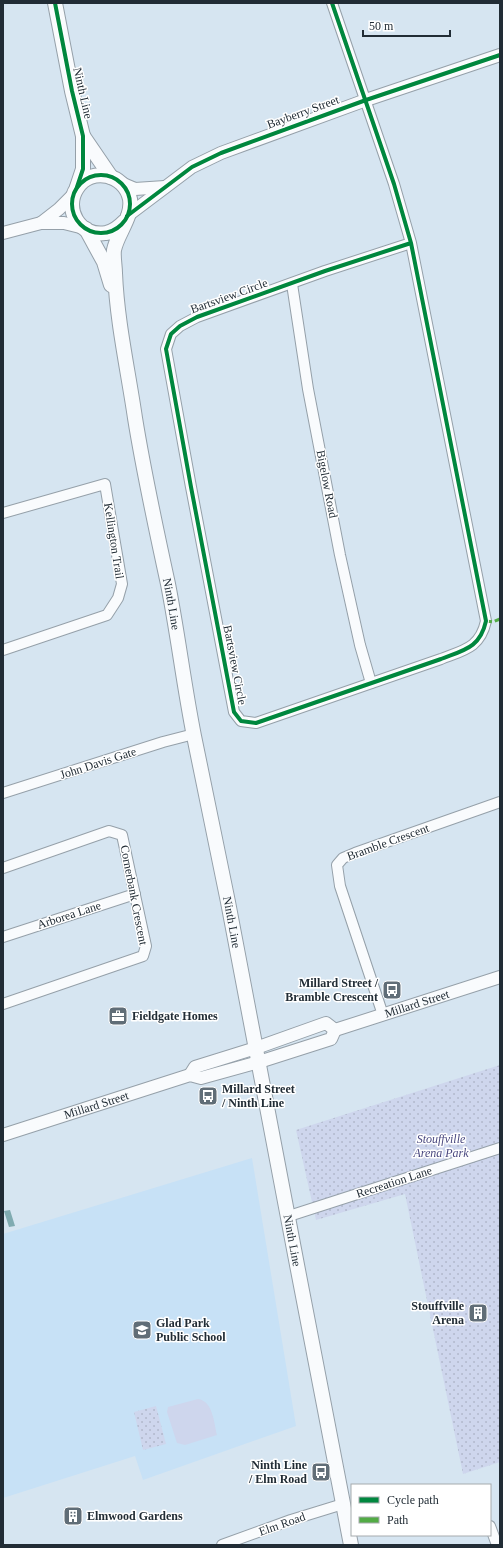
<svg xmlns="http://www.w3.org/2000/svg" width="503" height="1548" font-family="'Times New Roman',serif">
	<style>
		.built { fill: #c7e1f6 }
		.grass { fill: url(#grass-dots) }
		.pitch { fill: #ced6ed }
		.water { fill: #80abb1 }
		.lines { fill: none; stroke-linecap: round; stroke-linejoin: round }
		.minor-casing { stroke: #95a0a9; stroke-width: 12 }
		.tertiary-casing { stroke: #95a0a9; stroke-width: 14 }
		.secondary-casing { stroke: #95a0a9; stroke-width: 16 }
		.minor { stroke: #f9fbfd; stroke-width: 10 }
		.tertiary { stroke: #f9fbfd; stroke-width: 12 }
		.secondary { stroke: #f9fbfd; stroke-width: 14 }
		.quiet { stroke: #52ab45; stroke-width: 3; stroke-dasharray: 6 3; stroke-linecap: butt }
		.cycleway-casing { stroke: #fff; stroke-width: 6 }
		.cycleway { stroke: #00873e; stroke-width: 4 }
		.labels { text-anchor: middle; stroke-width: 3; stroke-linejoin: round; paint-order: stroke }
		.street-label { font-size: 12px; fill: #212c35; stroke: #fff }
		.poi-label { font-size: 12px; font-weight: bold; fill: #212c35; stroke: #fff; text-anchor: start }
		.park-label { font-size: 12px; font-style: italic; fill: #49487f; stroke: #fff }
	</style>
	<defs>
		<pattern id="grass-dots" width="8" height="8" patternUnits="userSpaceOnUse"><rect width="8" height="8" fill="#ced6ed"/><path d="M2 2h.1M6 6h.1" fill="none" stroke="#b1b8cc" stroke-width="1.8" stroke-linecap="round"/></pattern>
	</defs>
	<rect width="100%" height="100%" fill="#d6e5f1"/>
	<path class="built" d="M252,1158L296,1426L143,1480L135,1456L3,1498V1234Z"/>
	<g class="grass">
		<path d="M500,1065V1462L463,1474L405,1194L316,1220L296,1130Z"/>
		<path d="M156,1406L166,1444L143,1450L134,1412Z"/>
	</g>
	<path class="pitch" d="M198,1399C213,1401 214,1423 217,1435L185,1445L177,1443L167,1412L168,1407Z"/>
	<path class="water" d="M10,1210L15,1226L9,1227L4,1211Z"/>
	<g class="lines">
		<defs>
			<g id="minor">
				<path d="M332,3L394,184L411,243L486,621C480,648 464,650 441,659L256,723L241,721L234,712L191,487L166,349L171,334L180,326L197,317L325,271L411,243"/>
				<path d="M292,284L308,389L340,555L360,645L371,683"/>
				<path d="M3,513L105,484L122,584L118,598L107,615L3,650"/>
				<path d="M3,793L163,742L194,734"/>
				<path d="M3,868L109,831L122,835L146,946L143,956L3,1004"/>
				<path d="M3,937L135,894"/>
				<path d="M383,1015L340,886L337,865L343,858L355,853L500,802"/>
				<path d="M289,1216L500,1148"/>
				<path d="M490,1526L497,1545"/>
				<path d="M222,1545L291,1520L343,1504"/>
			</g>
			<g id="tertiary">
				<path d="M121,183L135,189L165,187"/>
				<path d="M127,216L192,167L221,153L366,100L500,55"/>
				<path d="M41,223L59,209L73,195"/>
				<path d="M3,233L41,223H64L84,228"/>
				<path id="s1" d="M335,1030L500,977"/>
				<path d="M190,1075L195,1067L256,1048L326,1023L335,1030"/>
				<path id="s2" d="M3,1135L190,1075L201,1078L259,1062L331,1039L335,1030"/>
			</g>
			<g id="secondary">
				<path d="M55,3L72,91L83,136V169L77,187"/>
				<path d="M83,136L111,177"/>
				<path id="s3" d="M125,221C120,226 114,232 106,233C80,238 63,209 77,188C91,166 125,174 130,199C133,217 117,234 114,250C113,257 115,266 115,273C117,322 128,370 135,418C144,474 156,529 168,584C178,635 184,686 194,736C205,791 217,847 228,902C269,1116 309,1331 351,1545"/>
				<path d="M86,229L104,262L111,285"/>
			</g>
		</defs>
		<use href="#minor" class="minor-casing"/>
		<use href="#tertiary" class="tertiary-casing"/>
		<use href="#secondary" class="secondary-casing"/>
		<use href="#minor" class="minor"/>
		<use href="#tertiary" class="tertiary"/>
		<use href="#secondary" class="secondary"/>
		<path class="quiet" d="M486,621L493,622L500,619"/>
		<defs>
			<g id="cycleway">
				<path d="M55,3L72,91L83,136V169L77,187"/>
				<path d="M332,3L394,184L411,243L486,621C480,648 464,650 441,659L256,723L241,721L234,712L191,487L166,349L171,334L180,326L197,317L325,271L411,243"/>
				<circle cx="101" cy="204" r="29"/>
				<path d="M127,216L192,167L221,153L366,100L500,55"/>
			</g>
		</defs>
		<use href="#cycleway" class="cycleway-casing"/>
		<use href="#cycleway" class="cycleway"/>
	</g>
	<defs>
		<symbol id="bus-square" viewBox="-11 -11 22 22"><rect x="-9" y="-9" width="18" height="18" rx="4" fill="#606d77" stroke="#fff"/><path d="M-5-6H5V4H4V6H2V4H-2V6H-4V4H-5ZM-3.5-4V0h7V-4ZM-3.5 1.2v1.5H-2V1.2ZM2 1.2v1.5H3.5V1.2Z" fill="#fff"/></symbol>
		<symbol id="office-square" viewBox="-11 -11 22 22"><rect x="-9" y="-9" width="18" height="18" rx="4" fill="#606d77" stroke="#fff"/><path d="M-6-3h4V-5.5h4V-3h4V5H-6ZM-1-4.5V-3h2v-1.5ZM-6 0V1H6V0Z" fill="#fff"/></symbol>
		<symbol id="building-square" viewBox="-11 -11 22 22"><rect x="-9" y="-9" width="18" height="18" rx="4" fill="#606d77" stroke="#fff"/><path d="M-4-6H4V6H1V3H-1V6H-4ZM-2.5-4.3h1.7v1.8h-1.7ZM.8-4.3h1.7v1.8H.8ZM-2.5-1h1.7V.8h-1.7ZM.8-1h1.7V.8H.8Z" fill="#fff"/></symbol>
		<symbol id="school-square" viewBox="-11 -11 22 22"><rect x="-9" y="-9" width="18" height="18" rx="4" fill="#606d77" stroke="#fff"/><path d="M0-5L7-2L0 1L-7-2ZM-4 1L0 2.5L4 1V4Q0 6-4 4Z" fill="#fff"/></symbol>
	</defs>
	<g fill-rule="evenodd">
		<use href="#bus-square" x="381" y="979" width="22" height="22"/>
		<use href="#office-square" x="107" y="1005" width="22" height="22"/>
		<use href="#bus-square" x="197" y="1085" width="22" height="22"/>
		<use href="#building-square" x="467" y="1302" width="22" height="22"/>
		<use href="#school-square" x="131" y="1319" width="22" height="22"/>
		<use href="#bus-square" x="310" y="1461" width="22" height="22"/>
		<use href="#building-square" x="62" y="1505" width="22" height="22"/>
	</g>
	<g class="labels">
		<g class="street-label">
			<text transform="translate(83 93) rotate(77)" y="4">Ninth Line</text>
			<text transform="translate(303 112) rotate(-20)" y="4">Bayberry Street</text>
			<text transform="translate(229 296) rotate(-20)" y="4">Bartsview Circle</text>
			<text transform="translate(327 484) rotate(79)" y="4">Bigelow Road</text>
			<text transform="translate(114 541) rotate(81)" y="4">Kellington Trail</text>
			<text dy="4" stroke="none"><textPath href="#s3" startOffset="573">Ninth Line</textPath></text>
			<text transform="translate(235 665) rotate(79)" y="4">Bartsview Circle</text>
			<text transform="translate(98 763) rotate(-18)" y="4">John Davis Gate</text>
			<text transform="translate(388 842) rotate(-20)" y="4">Bramble Crescent</text>
			<text transform="translate(134 895) rotate(79)" y="4">Cornerbank Crescent</text>
			<text transform="translate(69 915) rotate(-18)" y="4">Arborea Lane</text>
			<text dy="4" stroke="none"><textPath href="#s3" startOffset="897">Ninth Line</textPath></text>
			<text dy="4" stroke="none"><textPath href="#s1" startOffset="86">Millard Street</textPath></text>
			<text dy="4" stroke="none"><textPath href="#s2" startOffset="98">Millard Street</textPath></text>
			<text transform="translate(394 1182) rotate(-18)" y="4">Recreation Lane</text>
			<text dy="4" stroke="none"><textPath href="#s3" startOffset="1221">Ninth Line</textPath></text>
			<text transform="translate(282 1524) rotate(-19)" y="4">Elm Road</text>
		</g>
		<g class="poi-label">
			<text x="378" y="987" text-anchor="end">Millard Street /<tspan x="378" dy="14">Bramble Crescent</tspan></text>
			<text x="132" y="1020">Fieldgate Homes</text>
			<text x="222" y="1093">Millard Street<tspan x="222" dy="14">/ Ninth Line</tspan></text>
			<text x="464" y="1310" text-anchor="end">Stouffville<tspan x="464" dy="14">Arena</tspan></text>
			<text x="156" y="1327">Glad Park<tspan x="156" dy="14">Public School</tspan></text>
			<text x="307" y="1469" text-anchor="end">Ninth Line<tspan x="307" dy="14">/ Elm Road</tspan></text>
			<text x="87" y="1520">Elmwood Gardens</text>
		</g>
		<g class="park-label">
			<text x="441" y="1143">Stouffville<tspan x="441" dy="14">Arena Park</tspan></text>
		</g>
	</g>
	<rect width="503" height="1548" fill="none" stroke="#212c35" stroke-width="8"/>
	<rect x="351" y="1484" width="140" height="52" fill="#ffffff" stroke="#a6abae"/>
	<rect x="359" y="1497" width="20" height="6" fill="#00873e" stroke="#a6abae"/>
	<text x="387" y="1504" font-size="12" fill="#212c35">Cycle path</text>
	<rect x="359" y="1517" width="20" height="6" fill="#52ab45" stroke="#a6abae"/>
	<text x="387" y="1524" font-size="12" fill="#212c35">Path</text>
	<path d="M363 30v6h87v-6" fill="none" stroke="#212c35" stroke-width="2"/>
	<text x="369" y="30" font-size="12" fill="#212c35" stroke="#ffffff" stroke-width="3" paint-order="stroke">50 m</text>
</svg>
